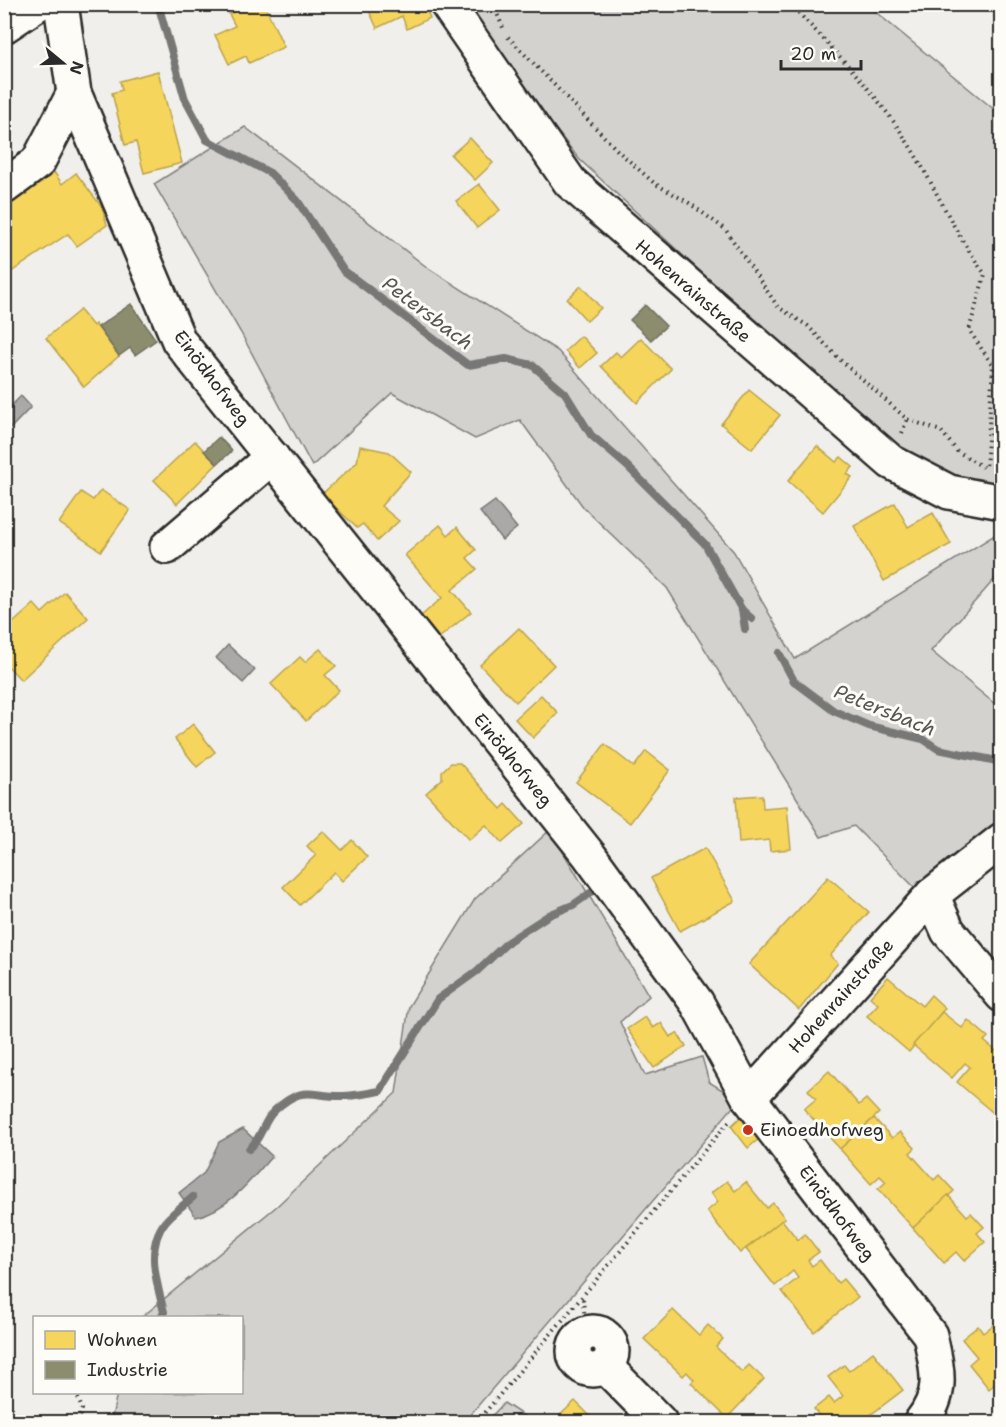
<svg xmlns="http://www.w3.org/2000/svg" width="1006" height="1427" font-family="'Shantell Sans',sans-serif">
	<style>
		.green { fill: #d3d2cf; stroke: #7f7e7d; stroke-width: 1.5 }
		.water { fill: #aaa9a7; stroke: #777775; stroke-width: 1.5 }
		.homes { fill: #f6d55c; stroke: #b9a24d; stroke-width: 1.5 }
		.industry { fill: #8c8c6e; stroke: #6f6f5a; stroke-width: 1.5 }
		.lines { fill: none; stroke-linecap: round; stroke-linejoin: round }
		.stream { stroke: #777775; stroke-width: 8 }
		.minor-casing { stroke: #2b2b2b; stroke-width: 38 }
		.path { stroke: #2b2b2b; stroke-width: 4; stroke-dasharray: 1.5 4.5; stroke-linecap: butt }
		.minor { stroke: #fdfcf7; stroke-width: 33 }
		.poi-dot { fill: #c8321e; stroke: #fdfcf7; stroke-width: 2 }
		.labels { text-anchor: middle; stroke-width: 6; stroke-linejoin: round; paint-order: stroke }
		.street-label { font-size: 18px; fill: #2b2b2b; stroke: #fdfcf7 }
		.poi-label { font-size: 18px; fill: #2b2b2b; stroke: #fdfcf7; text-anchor: start }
		.water-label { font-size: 20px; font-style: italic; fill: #575756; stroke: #fdfcf7 }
	</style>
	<rect width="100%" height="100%" fill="#f0efeb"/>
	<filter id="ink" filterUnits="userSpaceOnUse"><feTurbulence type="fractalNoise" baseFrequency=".0167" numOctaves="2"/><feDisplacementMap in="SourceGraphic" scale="12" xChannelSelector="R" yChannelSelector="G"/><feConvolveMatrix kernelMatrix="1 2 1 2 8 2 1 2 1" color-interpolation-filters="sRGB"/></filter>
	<g filter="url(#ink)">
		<g class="green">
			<path d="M459,5H867L1001,115V495L954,483L887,445L579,159Z"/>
			<path d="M245,127L428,268L558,351L734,552L795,659L1001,531V572L931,651L1001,709V818L920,893L854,826L821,837L667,588L584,508L520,420L475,439L392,393L312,466L241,333L154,184Z"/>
			<path d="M550,830L649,996L620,1022L645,1075L702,1057L709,1082L739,1100L464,1422H111L117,1393L242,1392V1318L142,1317L277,1206L396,1093L409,1006L475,899Z"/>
			<path d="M504,1403L527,1418L522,1422H486Z"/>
		</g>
		<g class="water">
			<path d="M21,396L31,407L7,432L5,412Z"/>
			<path d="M495,501L517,528L502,540L480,512Z"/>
			<path d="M228,645L255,670L243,683L216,658Z"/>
			<path d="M243,1129L272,1156C251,1180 228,1210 196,1217L179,1193L204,1173L219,1142Z"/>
		</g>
		<g class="homes">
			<path d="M249,4H264L284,47L249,63L246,56L229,64L215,35L235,26L229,14Z"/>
			<path d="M366,4H416L417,8L424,5L430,18L407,29L402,16L377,28Z"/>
			<path d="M158,71L182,163L144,173L136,142L125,145L112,93L122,90L120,81Z"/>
			<path d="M470,138L493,163L475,180L451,155Z"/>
			<path d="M54,172L62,184L76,173L102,207L107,225L77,246L68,234L5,276L4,207Z"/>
			<path d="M479,184L500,210L477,228L456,201Z"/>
			<path d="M581,286L601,308L587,321L567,299Z"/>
			<path d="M80,310L93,326L95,324L119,356L84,387L46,338Z"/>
			<path d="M581,336L597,353L580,368L565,351Z"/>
			<path d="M641,338L671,369L637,403L601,366L616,352L621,357Z"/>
			<path d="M749,390L780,415L752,449L721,424Z"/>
			<path d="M195,441L217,464L177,504L154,480Z"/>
			<path d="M360,446L389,452L411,472L381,506L399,521L377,541L363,524L357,528L322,494L357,462Z"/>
			<path d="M817,446L836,462L841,457L853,467L847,474L852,477L823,512L788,481Z"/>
			<path d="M101,490L130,510L101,551L59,523L81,492L93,500Z"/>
			<path d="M895,503L908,527L933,513L951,544L884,581L854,526Z"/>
			<path d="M440,525L448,535L457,527L476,550L467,558L477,569L452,590L471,612L439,638L421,616L442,598L405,555Z"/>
			<path d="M65,592L88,618L21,680L4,662V631L34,604L42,613Z"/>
			<path d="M519,628L554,665L516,702L480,665Z"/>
			<path d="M320,649L336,666L325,675L339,690L306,721L271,684L300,657L305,662Z"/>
			<path d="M541,695L558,713L533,738L515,719Z"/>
			<path d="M193,724L215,752L197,767L175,739Z"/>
			<path d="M605,744L634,767L646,751L670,770L630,823L576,782Z"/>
			<path d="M451,763H460L501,809L506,804L524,824L502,843L486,825L469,840L426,793L442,779V771Z"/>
			<path d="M762,795L763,808L787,806L791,849L770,851L769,840L739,843L736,797Z"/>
			<path d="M323,831L342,850L352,840L367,857L342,881L334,872L300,905L283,887L316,855L307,846Z"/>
			<path d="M705,848L735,901L680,931L651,878Z"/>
			<path d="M828,877L869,912L830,956L838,963L799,1010L749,964Z"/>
			<path d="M888,977L922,1006L931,995L945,1008L909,1052L867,1016L878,1004L870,997Z"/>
			<path d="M942,1012L962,1028L968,1020L988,1037L984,1041L1002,1056V1112L998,1117L957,1082L970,1067L965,1063L952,1078L913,1045Z"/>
			<path d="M645,1017L653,1028L661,1023L670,1037L677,1033L686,1046L654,1068L627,1029Z"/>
			<path d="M829,1071L859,1105L866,1099L879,1113L840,1149L804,1109L816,1099L808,1090Z"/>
			<path d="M747,1111L765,1134L748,1148L731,1126Z"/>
			<path d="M874,1118L892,1138L900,1132L915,1148L910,1153L934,1180L939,1175L954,1191L913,1228L878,1189L886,1182L880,1176L871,1184L840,1149Z"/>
			<path d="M727,1181L735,1191L746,1182L767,1208L773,1203L785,1218L740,1253L707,1211L718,1202L711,1193Z"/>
			<path d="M948,1195L967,1216L971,1213L984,1227L977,1233L985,1242L964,1261L956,1252L944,1263L913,1228Z"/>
			<path d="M782,1220L798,1240L805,1234L819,1252L808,1260L812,1266L820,1260L838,1283L843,1279L858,1297L814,1332L782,1291L798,1278L793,1271L775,1286L746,1249Z"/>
			<path d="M673,1310L699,1335L708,1325L723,1339L716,1347L721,1352L742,1372L749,1365L764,1379L727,1418L691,1383L694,1380L687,1372L683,1376L644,1339Z"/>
			<path d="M1002,1318V1378L989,1389L969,1364L977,1357L962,1339L978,1326L983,1333Z"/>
			<path d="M873,1352L903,1390L861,1422H813L820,1417L814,1409L829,1397L834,1403L843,1396L828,1377L844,1365L849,1371Z"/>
			<path d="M575,1401L596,1422H553Z"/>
		</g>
		<g class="industry">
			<path d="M131,304L156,340L135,355L130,348L119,356L98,327Z"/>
			<path d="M645,305L666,326L651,340L630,320Z"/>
			<path d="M219,437L232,451L217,464L204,451Z"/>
		</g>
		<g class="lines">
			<g class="stream">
				<path d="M158,4L185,99L207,140L270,173L297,200L343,270L468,365L506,359L532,365L565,393L591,435L627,466L705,544L742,610L752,619"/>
				<path d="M742,610L745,629"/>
				<path d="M779,653L794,681L834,711L869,726L923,739L938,749L1002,762"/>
				<path d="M249,1149C261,1139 263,1122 274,1111C304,1083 311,1097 343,1096C355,1096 368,1093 380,1091L438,999L477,971L509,941L549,915L573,905L596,889"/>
				<path d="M161,1318L164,1312C157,1284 145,1247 165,1222C173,1212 184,1205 193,1197"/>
			</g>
			<defs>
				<g id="minor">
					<path d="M61,4L74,93L179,341L589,855L697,1003L749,1098L930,1335C937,1369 945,1392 921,1422"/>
					<path d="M447,4L570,182L891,462L949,492L1002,502"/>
					<path d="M4,26L37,4"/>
					<path d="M4,187L38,162L74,93"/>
					<path d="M167,547L272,457"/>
					<path d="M932,895L948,931L1002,995"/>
					<path d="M749,1098L932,895L1002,840"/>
					<circle cx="593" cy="1351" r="19"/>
					<path d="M605,1366L660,1422"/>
				</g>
			</defs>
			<use href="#minor" class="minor-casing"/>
			<g class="path">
				<path d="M493,4L504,30"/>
				<path d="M790,4C833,49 879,95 911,148C937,190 955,235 985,274L969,330L993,366L986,469"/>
				<path d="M508,37L618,151L654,183L689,203L725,229L778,307L808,326L839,359L907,419L941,431L957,451L983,467"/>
				<path d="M902,433L907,419"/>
				<path d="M583,1299L586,1334"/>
				<path d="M76,1392L82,1409L78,1422"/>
				<path d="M477,1422L731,1119"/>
			</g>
			<use href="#minor" class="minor"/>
		</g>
	</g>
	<circle class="poi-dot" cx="748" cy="1130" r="6"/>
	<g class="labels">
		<g class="street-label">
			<text transform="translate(693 291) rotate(41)" y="6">Hohenrainstraße</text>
			<text transform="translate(212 378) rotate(53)" y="6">Einödhofweg</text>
			<text transform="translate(513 760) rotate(51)" y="6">Einödhofweg</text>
			<text transform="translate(841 996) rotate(-48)" y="6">Hohenrainstraße</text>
			<text transform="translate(837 1213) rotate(53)" y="6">Einödhofweg</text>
		</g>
		<g class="poi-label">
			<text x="760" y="1136">Einoedhofweg</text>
		</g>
		<g class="water-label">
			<text transform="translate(428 313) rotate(37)" y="7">Petersbach</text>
			<text transform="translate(885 710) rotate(22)" y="7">Petersbach</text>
		</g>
	</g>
	<rect width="1006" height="1427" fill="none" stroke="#fdfcf7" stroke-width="24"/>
	<rect x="12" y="12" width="982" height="1403" fill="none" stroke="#2b2b2b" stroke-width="2" filter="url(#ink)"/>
	<rect x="33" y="1316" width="210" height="78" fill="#fdfcf7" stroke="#a9a8a5" stroke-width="1.5"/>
	<rect x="45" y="1331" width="30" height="18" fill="#f6d55c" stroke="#a9a8a5" stroke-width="1.5"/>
	<text x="87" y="1346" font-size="18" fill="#2b2b2b">Wohnen</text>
	<rect x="45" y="1361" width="30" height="18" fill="#8c8c6e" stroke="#a9a8a5" stroke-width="1.5"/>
	<text x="87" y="1376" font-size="18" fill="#2b2b2b">Industrie</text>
	<g transform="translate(63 63) rotate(109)" stroke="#fdfcf7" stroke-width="4.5" paint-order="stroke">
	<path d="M0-4.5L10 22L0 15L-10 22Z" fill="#2b2b2b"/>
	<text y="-9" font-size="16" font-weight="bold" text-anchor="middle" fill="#2b2b2b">N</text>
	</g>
	<path d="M781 60v9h80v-9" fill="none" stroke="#2b2b2b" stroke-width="3"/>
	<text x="790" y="60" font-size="18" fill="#2b2b2b" stroke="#fdfcf7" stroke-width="4.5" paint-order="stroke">20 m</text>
</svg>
